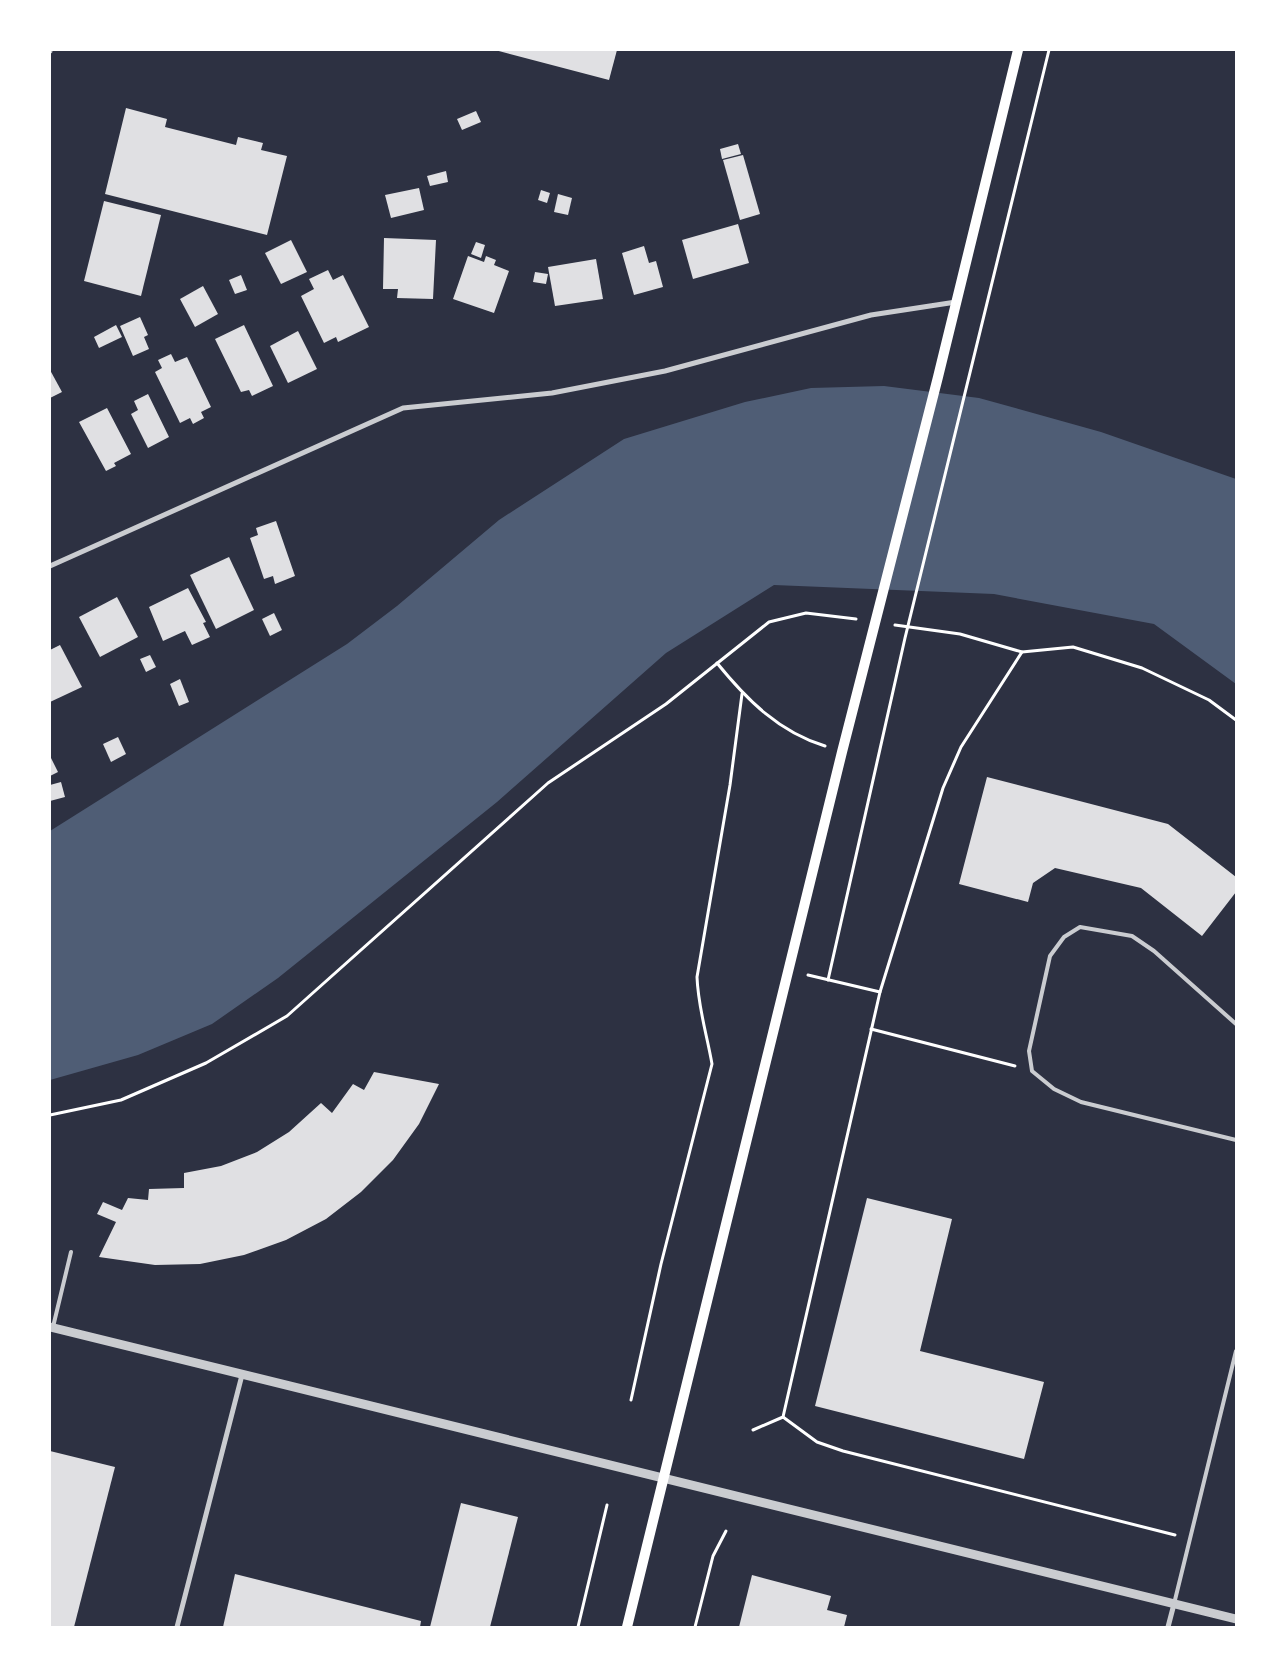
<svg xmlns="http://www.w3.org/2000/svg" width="1286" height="1677" font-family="Jost,sans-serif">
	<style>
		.water { fill: #4f5d75 }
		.building { fill: #e0e0e3 }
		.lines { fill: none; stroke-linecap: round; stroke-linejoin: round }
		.path { stroke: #fff; stroke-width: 3 }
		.service { stroke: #caccd0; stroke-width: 4 }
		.minor { stroke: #caccd0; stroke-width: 5 }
		.tertiary { stroke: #caccd0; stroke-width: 9 }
		.secondary { stroke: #fff; stroke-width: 10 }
	</style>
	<rect width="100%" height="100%" fill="#2d3142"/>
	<path class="water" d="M884,386L979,398L1101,432L1236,479V684L1154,624L994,594L774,585L666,653L497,802L278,978L212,1024L138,1055L50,1080V831L347,644L397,606L499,520L624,439L745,402L811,388Z"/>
	<g class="building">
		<path d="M495,50H617L609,80Z"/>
		<path d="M126,108L167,119L165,127L236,145L238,137L263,143L261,150L287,156L267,235L105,194Z"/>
		<path d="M476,111L481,122L462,130L457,119Z"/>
		<path d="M738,144L741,154L722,159L720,149Z"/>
		<path d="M743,155L760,214L740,220L723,160Z"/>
		<path d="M446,171L448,182L430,186L427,176Z"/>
		<path d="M419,188L424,210L391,218L385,195Z"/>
		<path d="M541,190L550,193L547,203L538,200Z"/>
		<path d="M558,194L572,198L568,215L554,212Z"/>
		<path d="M104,201L161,215L141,296L84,281Z"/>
		<path d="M738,224L749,263L693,279L682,240Z"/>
		<path d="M384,238L436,240L433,299L397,298L398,289H383Z"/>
		<path d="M291,240L307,272L281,284L265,253Z"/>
		<path d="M476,242L485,245L481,258L471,254Z"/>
		<path d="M644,246L649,263L656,261L663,287L634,295L622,253Z"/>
		<path d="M468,256L484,262L486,256L496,260L494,265L509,271L494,313L453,299Z"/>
		<path d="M596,259L603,299L555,306L548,267Z"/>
		<path d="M328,270L333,280L343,275L369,327L338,342L336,337L324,343L301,296L314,289L309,279Z"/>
		<path d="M535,272L548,274L546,284L533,282Z"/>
		<path d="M241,275L247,290L235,294L229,280Z"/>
		<path d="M203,286L218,314L195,327L180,299Z"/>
		<path d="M140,317L148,335L144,337L149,349L133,356L120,326Z"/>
		<path d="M116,325L122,337L99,348L94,337Z"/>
		<path d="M244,325L273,386L252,396L249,390L241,392L215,339Z"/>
		<path d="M298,331L317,369L288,383L270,346Z"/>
		<path d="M171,354L175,362L187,357L211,407L201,412L204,418L193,424L190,418L180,423L155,372L162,368L158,360Z"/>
		<path d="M50,370L62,392L50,398Z"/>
		<path d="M148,394L169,437L148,448L131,414L138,410L134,401Z"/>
		<path d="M107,408L131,454L114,463L116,466L106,471L79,422Z"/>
		<path d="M276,521L295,576L275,584L273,576L264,579L250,538L258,535L256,528Z"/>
		<path d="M229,557L254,610L216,629L190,575Z"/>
		<path d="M188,588L206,622L203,623L210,637L192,645L185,631L163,641L149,607Z"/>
		<path d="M117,597L138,637L100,657L79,617Z"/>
		<path d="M274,613L282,630L270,636L262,619Z"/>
		<path d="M60,645L82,687L50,702V650Z"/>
		<path d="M150,655L156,667L146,672L140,659Z"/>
		<path d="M180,679L189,702L179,706L170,684Z"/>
		<path d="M118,737L126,754L111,762L103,744Z"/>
		<path d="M50,756L58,772L50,776Z"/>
		<path d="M987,777L1168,824L1236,877V892L1202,936L1141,888L1055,868L1033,883L1028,902L959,884Z"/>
		<path d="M61,782L65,797L50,801V785Z"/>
		<path d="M374,1072L439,1084L419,1124L393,1160L361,1192L326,1219L286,1240L244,1255L200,1264L155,1265L99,1257L116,1222L97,1214L103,1202L122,1210L128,1198L148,1200L149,1189L184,1188V1173L221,1166L257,1152L289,1132L321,1103L332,1113L353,1084L364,1090Z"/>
		<path d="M867,1198L952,1219L920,1351L1044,1382L1024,1459L815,1406Z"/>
		<path d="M50,1451L115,1467L74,1627L50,1626Z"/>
		<path d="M461,1503L518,1517L490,1627H430Z"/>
		<path d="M235,1574L421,1621L420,1627H223Z"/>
		<path d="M752,1575L831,1596L827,1610L847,1615L844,1627H739Z"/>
	</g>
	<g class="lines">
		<g class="path">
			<path d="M895,625L960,634L1022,652L1073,647L1142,668L1209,700L1236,720"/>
			<path d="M717,663C747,700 779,732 825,746"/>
			<path d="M808,975L880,992"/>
			<path d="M828,980L905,638L1049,50"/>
			<path d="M871,1029L1015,1066"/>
			<path d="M50,1115L121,1100L206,1063L287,1016L548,783L666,704L769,622L806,613L856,619"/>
			<path d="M631,1400L661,1264L712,1064C707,1035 698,1007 697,977L730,785L742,694"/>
			<path d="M783,1417L817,1442L843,1451L1175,1535"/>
			<path d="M753,1430L783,1417L880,992L943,788L961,747L1022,652"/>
			<path d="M578,1627L607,1505"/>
			<path d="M695,1627L713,1556L726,1531"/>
		</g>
		<g class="service">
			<path d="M1236,1024L1154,951L1132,936L1080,927L1064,937L1050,956L1029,1051L1032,1071L1054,1089L1081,1102L1236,1140"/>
			<path d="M53,1327L71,1252"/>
			<path d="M1174,1604L1236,1351"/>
		</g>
		<g class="minor">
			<path d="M50,51V50"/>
			<path d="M50,566L403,408L552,393L665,371L871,315L956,302"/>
			<path d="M177,1627L242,1375"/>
			<path d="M1168,1627L1174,1604"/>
		</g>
		<path class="tertiary" d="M50,1327L1236,1619"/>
		<path class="secondary" d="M627,1627L842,752L938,377L1018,50"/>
	</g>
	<rect width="1286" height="1677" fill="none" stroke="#ffffff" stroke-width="102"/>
</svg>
